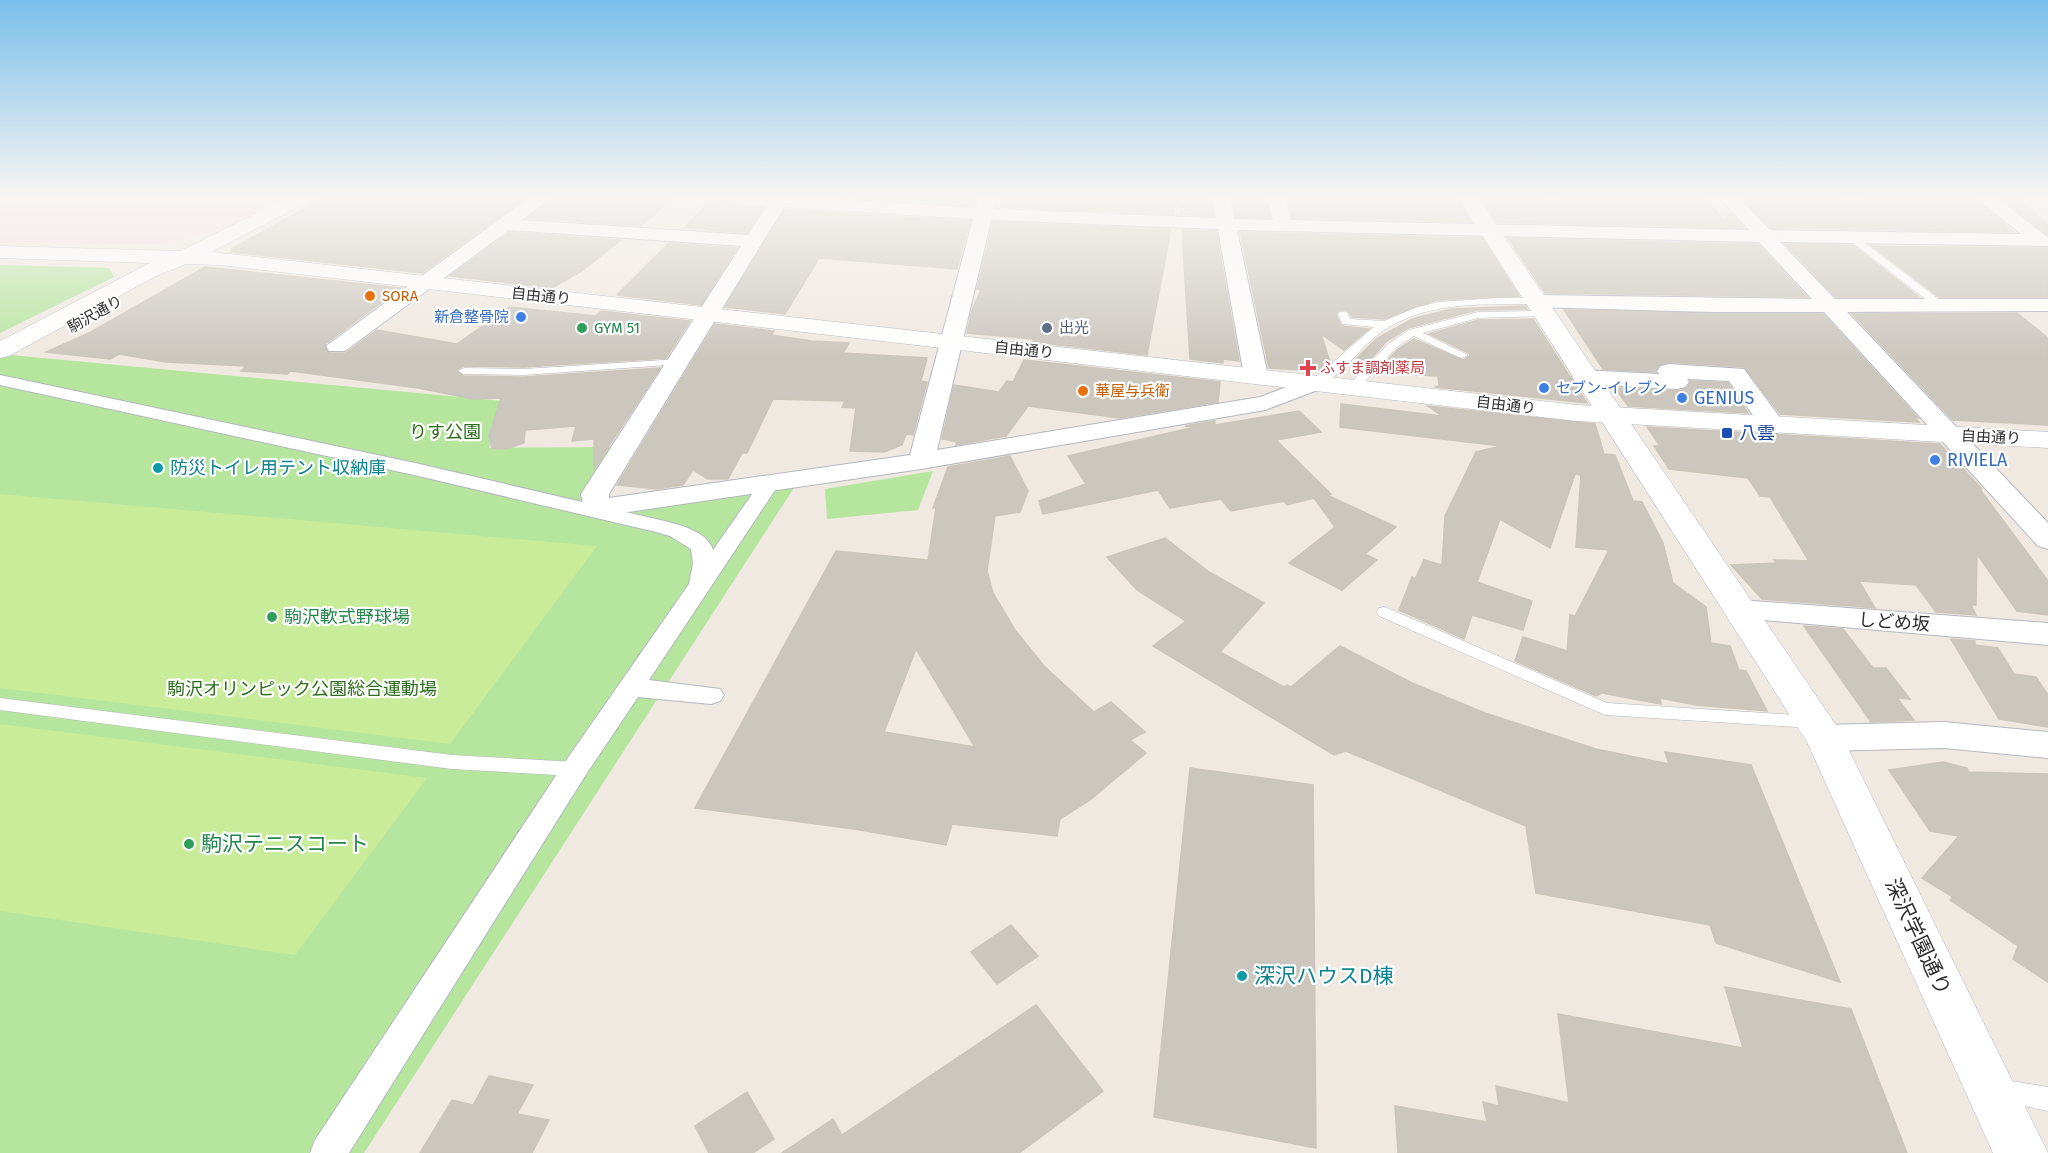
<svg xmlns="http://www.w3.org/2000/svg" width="2048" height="1153" font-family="'Fira Sans','Noto Sans JP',sans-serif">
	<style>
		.medical { fill: #f5dfe0 }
		.green { fill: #b6e59e }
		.pitch { fill: #c9ec9a }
		.building { fill: #cbc7bf; stroke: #cbc5ba; stroke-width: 1.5; fill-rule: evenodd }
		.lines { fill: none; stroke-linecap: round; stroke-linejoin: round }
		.service-casing { stroke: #b4b7c1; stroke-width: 1 }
		.pedestrian-casing { stroke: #b4b7c1; stroke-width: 2 }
		.minor-casing { stroke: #b4b7c1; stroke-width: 2 }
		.tertiary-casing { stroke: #b4b7c1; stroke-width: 1 }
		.secondary-casing { stroke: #b4b7c1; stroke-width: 1 }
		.service { fill: #fff; fill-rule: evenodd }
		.pedestrian { fill: #fff; fill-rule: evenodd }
		.minor { fill: #fff; fill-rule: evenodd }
		.tertiary { fill: #fff; fill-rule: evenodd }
		.secondary { fill: #fff; fill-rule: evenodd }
		.food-dot { fill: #e8710a; stroke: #fff; stroke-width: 2 }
		.shop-dot { fill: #3f7fe0; stroke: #fff; stroke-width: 2 }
		.leisure-dot { fill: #2e9e5b; stroke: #fff; stroke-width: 2 }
		.service-dot { fill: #5c6f8a; stroke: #fff; stroke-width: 2 }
		.health-dot { fill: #e0444e; stroke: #fff; stroke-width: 2 }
		.transit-dot { fill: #1a4fb4; stroke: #fff; stroke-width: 2 }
		.culture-dot { fill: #0f9aa8; stroke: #fff; stroke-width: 2 }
		.labels { text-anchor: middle; stroke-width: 4.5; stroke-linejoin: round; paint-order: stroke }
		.far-food-label { font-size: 15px; fill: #c56008; stroke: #fff; text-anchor: start }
		.far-street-label { font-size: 15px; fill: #2e2e2e; stroke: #fff }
		.far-shop-label { font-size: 15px; fill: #366cbe; stroke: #fff; text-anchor: end }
		.far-leisure-label { font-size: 15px; fill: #27864d; stroke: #fff; text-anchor: start }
		.far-service-label { font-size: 15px; fill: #4e5e75; stroke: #fff; text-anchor: start }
		.far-health-label { font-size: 15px; fill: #be3a42; stroke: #fff; text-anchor: start }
		.shop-label { font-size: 18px; fill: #366cbe; stroke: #fff; text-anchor: start }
		.park-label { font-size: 18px; fill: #2c6e1b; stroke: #fff }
		.transit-label { font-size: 18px; fill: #164399; stroke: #fff; text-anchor: start }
		.culture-label { font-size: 18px; fill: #0d838f; stroke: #fff; text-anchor: start }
		.leisure-label { font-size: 18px; fill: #27864d; stroke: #fff; text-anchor: start }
		.street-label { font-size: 18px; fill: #2e2e2e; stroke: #fff }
		.near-leisure-label { font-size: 21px; fill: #27864d; stroke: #fff; text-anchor: start }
		.near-street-label { font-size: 21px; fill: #2e2e2e; stroke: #fff }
		.near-culture-label { font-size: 21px; fill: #0d838f; stroke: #fff; text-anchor: start }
	</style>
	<rect width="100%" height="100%" fill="#efe9e1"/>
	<path class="medical" d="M0,197H287L244,220L197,236L161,244L0,242Z"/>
	<g class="green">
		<path d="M859,197H980L976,209L856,204Z"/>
		<path d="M0,265L109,268L114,277L0,333Z"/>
		<path d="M0,354L503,401L489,448L618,447L589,501L797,483L364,1153H0Z"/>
		<path d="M933,471L918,510L827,519L825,489Z"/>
	</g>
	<g class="pitch">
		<path d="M0,494L597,546L450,744L0,688Z"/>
		<path d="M0,724L427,778L295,955L0,911Z"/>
	</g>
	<g class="building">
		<path d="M326,197H526L422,273L231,252L236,249H231Z"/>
		<path d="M553,197H676L640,226L528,218Z"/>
		<path d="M1003,197H1177L1173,214L1001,207Z"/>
		<path d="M1180,197H1210L1213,216L1181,214Z"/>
		<path d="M1232,197H1264L1270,218L1236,217Z"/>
		<path d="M1286,197H1340L1342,201L1362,197H1456L1471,222L1293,218Z"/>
		<path d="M1480,197L1565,201L1561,197H1704L1725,222L1730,212L1744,228L1497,222Z"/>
		<path d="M1741,197L1819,199L1818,197H1841L1846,204L1854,206L1864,201V197H1973L2014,232L1771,228Z"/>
		<path d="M1999,197H2018L2048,225V234Z"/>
		<path d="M710,202L719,204L763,208L747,233L684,228Z"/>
		<path d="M785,209L850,214L970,221L957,269L819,258L785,314L725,307Z"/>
		<path d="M993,222L1171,229L1147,355L1032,342L1034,339L967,333L972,310L981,290L977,289Z"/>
		<path d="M1182,230L1216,231L1239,361L1223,359V363L1190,359Z"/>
		<path d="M510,232L621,240L582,271L552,288L450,276Z"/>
		<path d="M1240,232L1482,238L1519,296L1437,300L1384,319L1352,317L1347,310H1339L1336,315L1342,326L1369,329L1344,350L1321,334L1330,362L1319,371L1269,368Z"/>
		<path d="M1508,238L1758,244L1807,297L1545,293Z"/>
		<path d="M669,243L737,248L701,305L617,295Z"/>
		<path d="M1785,244L1853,245L1919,297H1836Z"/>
		<path d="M1872,246L2048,248V297H1939Z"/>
		<path d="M205,267L401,288L325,344L329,353H346L377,330L457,344L509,307L596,316L601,311L690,321L666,358L524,367L464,366L456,370L464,376L524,377L660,368L594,469V439L572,441L576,426L525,430L524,443L506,449L492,448L489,436L501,398L473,399L418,388L291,371L287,374L241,371L246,366L166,362L119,354L110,359L46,352L91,332Z"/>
		<path d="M1525,306L1527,309L1477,310L1408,328L1387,341L1366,364L1357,358L1376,339L1412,319L1451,309Z"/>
		<path d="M1564,310L1823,314L1918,418H1914L1919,422L1780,414L1744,367L1669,362L1659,365L1655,372L1603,369Z"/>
		<path d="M2017,313L2048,338V425L1953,420L1852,314Z"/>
		<path d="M1533,319L1587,403L1435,387L1439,386L1438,376L1377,372L1398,349L1414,339L1463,360L1470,356L1469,353L1429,334L1478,320Z"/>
		<path d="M715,324L774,331L771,335L812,341L849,343L843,353L927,358L921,381L927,382L913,435L906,434L902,445L884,452L850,451L856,408L842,407L845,401L773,399L747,453H742L728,479H708L693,470L683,485L656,489L617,485Z"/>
		<path d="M1024,360L1220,382L1218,402L1120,418L1028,406L1006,436L956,445L957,442L942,439L954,385L999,392L1007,381L1013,382Z"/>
		<path d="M1691,381L1728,383L1748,413L1628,406L1615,388L1677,391L1687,388Z"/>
		<path d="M1341,404L1442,416L1428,406L1595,424L1604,454L1615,455L1633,501L1642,502L1663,543L1673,583L1706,607L1711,643L1730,646L1739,670L1746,671L1767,711L1696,705L1660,698L1661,704L1602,693L1596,696L1515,661L1523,637L1567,651L1570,615L1575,616L1609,550L1576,547L1581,475L1575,474L1550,548L1500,519L1477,582L1532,601L1523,630L1472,615L1464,639L1399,610L1412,577L1415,579L1424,560L1442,565L1445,516L1476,452L1501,446L1340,427Z"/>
		<path d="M1299,411L1321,432L1276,440L1331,494L1327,495L1396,527L1365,554L1377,560L1342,590L1289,563L1335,527L1314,498L1287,505L1284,501L1231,511L1221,499L1170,508L1158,490L1043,514L1039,501L1086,484L1068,456L1195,427L1185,426L1215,421V425Z"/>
		<path d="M1647,427L1940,444L1982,489L1979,488L2048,581V615L2017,611L1977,554L1976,605H1971L1976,615L1936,612L1916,585L1859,581L1875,608L1762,599L1731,565L1777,563L1774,560L1809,561L1770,497L1760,496L1748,478L1669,469L1654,446H1660Z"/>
		<path d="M1010,456L1028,491L1020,512L995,516L987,571L993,593L1015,630L1044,666L1094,712L1111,702L1145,732L1130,740L1146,753L1090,800L1060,819L1057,836L952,824L946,845L854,829L695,808L836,551L928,560L936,508H933L948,467ZM916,649L975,747L884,732Z"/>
		<path d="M1165,538L1209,572L1264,603L1220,652L1284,687L1287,685L1291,687L1340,646L1412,683L1485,713L1596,749L1669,764L1665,752L1751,765L1840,982L1716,943L1710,925L1536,893L1526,826L1346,751L1334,755L1153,646L1186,621L1137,590L1107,557Z"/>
		<path d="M1804,626L1843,629L1873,668H1886L1910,699L1897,698L1914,720L1871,722Z"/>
		<path d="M1951,639L1975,641V645L1998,648L2014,674L2036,677L2048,695V727L1999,719Z"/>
		<path d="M1943,762L1967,768L1968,772L2048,774V982L2013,959L2018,946L1950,900L1953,897L1922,878L1959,836L1930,831L1889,770Z"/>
		<path d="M1190,768L1313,785L1316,1148L1154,1117Z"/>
		<path d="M1011,925L1038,956L997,984L971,952Z"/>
		<path d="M1725,987L1851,1009L1907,1153H1398L1395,1106L1487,1122L1483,1102L1499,1106L1496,1086L1569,1103L1558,1014L1743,1048Z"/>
		<path d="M1036,1005L1103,1091L1019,1153H782L833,1119L842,1135Z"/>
		<path d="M489,1076L533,1085L517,1114L549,1120L532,1153H420L452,1100L473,1105Z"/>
		<path d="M747,1092L774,1139L753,1153H709L695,1126Z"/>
	</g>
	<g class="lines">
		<defs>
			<g id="service">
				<path d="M1848,235H1854L1944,303V307H1936L1848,239Z"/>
				<path d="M1497,298H1534L1539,301L1534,304C1480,304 1419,301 1375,337C1356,352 1339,380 1315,387L1309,383L1374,327L1342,324L1338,314L1339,312H1347L1350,319L1384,321L1415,308L1438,302Z"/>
				<path d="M1543,311L1548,314L1547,316L1478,318L1423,333L1468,355L1462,358L1458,357L1414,336L1397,347L1357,390L1353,391L1347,387L1389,343L1409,330L1478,312Z"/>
				<path d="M679,359L685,362L683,364L524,375L464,374L458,371L464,368L524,369Z"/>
				<path d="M1385,607L1607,703L1812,716L1818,718L1821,722L1818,726L1812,728L1605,715L1379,616L1377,612L1379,608Z"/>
				<path d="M0,698L452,755L575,762L581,764L584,769L581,774L575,776L452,769L0,710Z"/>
				<path d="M1999,1079L2048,1087V1111L1991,1099L1987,1091L1991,1083Z"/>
			</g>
			<path id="pedestrian" d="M0,375L415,463L660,520C677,524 708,531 713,550L762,480H776L779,484L649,680L720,689L724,695L720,701L711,704L638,697L585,776L349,1153H310L315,1140L565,762L689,584L693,564L691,549L670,536L656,532L414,475L0,385Z"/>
			<g id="minor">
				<path d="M530,197H551L522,220L748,235L767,206L719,202L710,197H797L976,208L979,197H997L994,209L1216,218L1212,197H1230L1234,219L1273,220L1266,197H1284L1291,220L1749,230L1719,197H1738L1770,230L2021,234L1975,197H1995L2048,237V246L1780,242L1835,299H2048V311L1847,312L2048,523V549L2038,546L1824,312H1711L1534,307L1527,305L1524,301L1527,297L1534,295L1812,299L1759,242L1237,230L1268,376L1264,381H1248L1244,376L1218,229L991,220L937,450L1260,397L1315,376L1323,378L1327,383L1323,388L1265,410L921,469L601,516C588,513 583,508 581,494L741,246L509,230L345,351H329L326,346ZM784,207L973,219L910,455L609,498V494Z"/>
				<path d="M1843,197H1861L1863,199L1854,204L1848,203Z"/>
				<path d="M1669,364L1744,369L1786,426L1782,431L1773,434L1764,431L1729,381L1687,379L1689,382L1685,387L1677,389L1584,384L1576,382L1572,377L1576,372L1584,370L1659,374L1657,371L1661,366Z"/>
				<path d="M1740,600L2048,623V645L1729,617L1724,610L1729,603Z"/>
				<path d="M1944,722L2048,732V758L1944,748L1824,751L1812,747L1806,738L1812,729L1824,725Z"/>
			</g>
			<path id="tertiary" d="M1458,197H1477L1838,728L2048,1153H1993L1807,742Z"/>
			<path id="secondary" d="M288,197H312L310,201L211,252L1577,405L2048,432V448L1577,421L220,265L186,264L154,277L9,356L0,358V341L150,263L0,258V246L181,251Z"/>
		</defs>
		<use href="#service" class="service-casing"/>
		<use href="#pedestrian" class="pedestrian-casing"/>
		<use href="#minor" class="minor-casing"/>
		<use href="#tertiary" class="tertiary-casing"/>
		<use href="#secondary" class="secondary-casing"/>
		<use href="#service" class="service"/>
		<use href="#pedestrian" class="pedestrian"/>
		<use href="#minor" class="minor"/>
		<use href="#tertiary" class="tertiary"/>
		<use href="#secondary" class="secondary"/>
	</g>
	<linearGradient id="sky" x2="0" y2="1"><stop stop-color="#7abfeb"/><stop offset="0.55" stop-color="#f8f5f2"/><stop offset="1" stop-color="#f8f5f2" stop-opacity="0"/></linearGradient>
	<rect width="2048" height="359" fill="url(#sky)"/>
	<g class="food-dot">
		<circle cx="370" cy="296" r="6"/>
		<circle cx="1083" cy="391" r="6"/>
	</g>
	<g class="shop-dot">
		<circle cx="521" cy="317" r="6"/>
		<circle cx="1544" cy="388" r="6"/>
		<circle cx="1682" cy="398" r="6"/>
		<circle cx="1935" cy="460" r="6"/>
	</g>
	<g class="leisure-dot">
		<circle cx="582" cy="328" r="6"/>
		<circle cx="272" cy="617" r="6"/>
		<circle cx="189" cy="844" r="6"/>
	</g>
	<circle class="service-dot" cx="1047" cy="328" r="6"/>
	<path class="health-dot" d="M1305 359h6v6h6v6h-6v6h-6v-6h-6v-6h6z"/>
	<rect class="transit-dot" x="1721" y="427" width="12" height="12" rx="3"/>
	<g class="culture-dot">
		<circle cx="158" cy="468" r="6"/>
		<circle cx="1242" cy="976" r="6"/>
	</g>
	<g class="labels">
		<g class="far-food-label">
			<text x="382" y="301">SORA</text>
			<text x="1095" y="396">華屋与兵衛</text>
		</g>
		<g class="far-street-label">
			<text transform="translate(541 296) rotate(6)" y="5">自由通り</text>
			<text transform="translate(95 314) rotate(-29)" y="5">駒沢通り</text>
			<text transform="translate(1024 350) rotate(6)" y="5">自由通り</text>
			<text transform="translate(1506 405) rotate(7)" y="5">自由通り</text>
			<text transform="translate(1991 437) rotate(3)" y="5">自由通り</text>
		</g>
		<g class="far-shop-label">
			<text x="509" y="322">新倉整骨院</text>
			<text x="1556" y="393" text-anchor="start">セブン-イレブン</text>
		</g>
		<g class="far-leisure-label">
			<text x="594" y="333">GYM 51</text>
		</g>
		<g class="far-service-label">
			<text x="1059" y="333">出光</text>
		</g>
		<g class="far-health-label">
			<text x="1320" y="373">ふすま調剤薬局</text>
		</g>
		<g class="shop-label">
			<text x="1694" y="404">GENIUS</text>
			<text x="1947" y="466">RIVIELA</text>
		</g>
		<g class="park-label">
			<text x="445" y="438">りす公園</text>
			<text x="302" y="695">駒沢オリンピック公園総合運動場</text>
		</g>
		<g class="transit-label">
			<text x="1739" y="439">八雲</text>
		</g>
		<g class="culture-label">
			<text x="170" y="474">防災トイレ用テント収納庫</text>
		</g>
		<g class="leisure-label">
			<text x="284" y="623">駒沢軟式野球場</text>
		</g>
		<g class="street-label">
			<text transform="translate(1894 622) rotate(4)" y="6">しどめ坂</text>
		</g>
		<g class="near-leisure-label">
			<text x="201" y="851">駒沢テニスコート</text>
		</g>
		<g class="near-street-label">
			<text transform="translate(1918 937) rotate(65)" y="7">深沢学園通り</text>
		</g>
		<g class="near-culture-label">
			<text x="1254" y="983">深沢ハウスD棟</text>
		</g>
	</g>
</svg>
